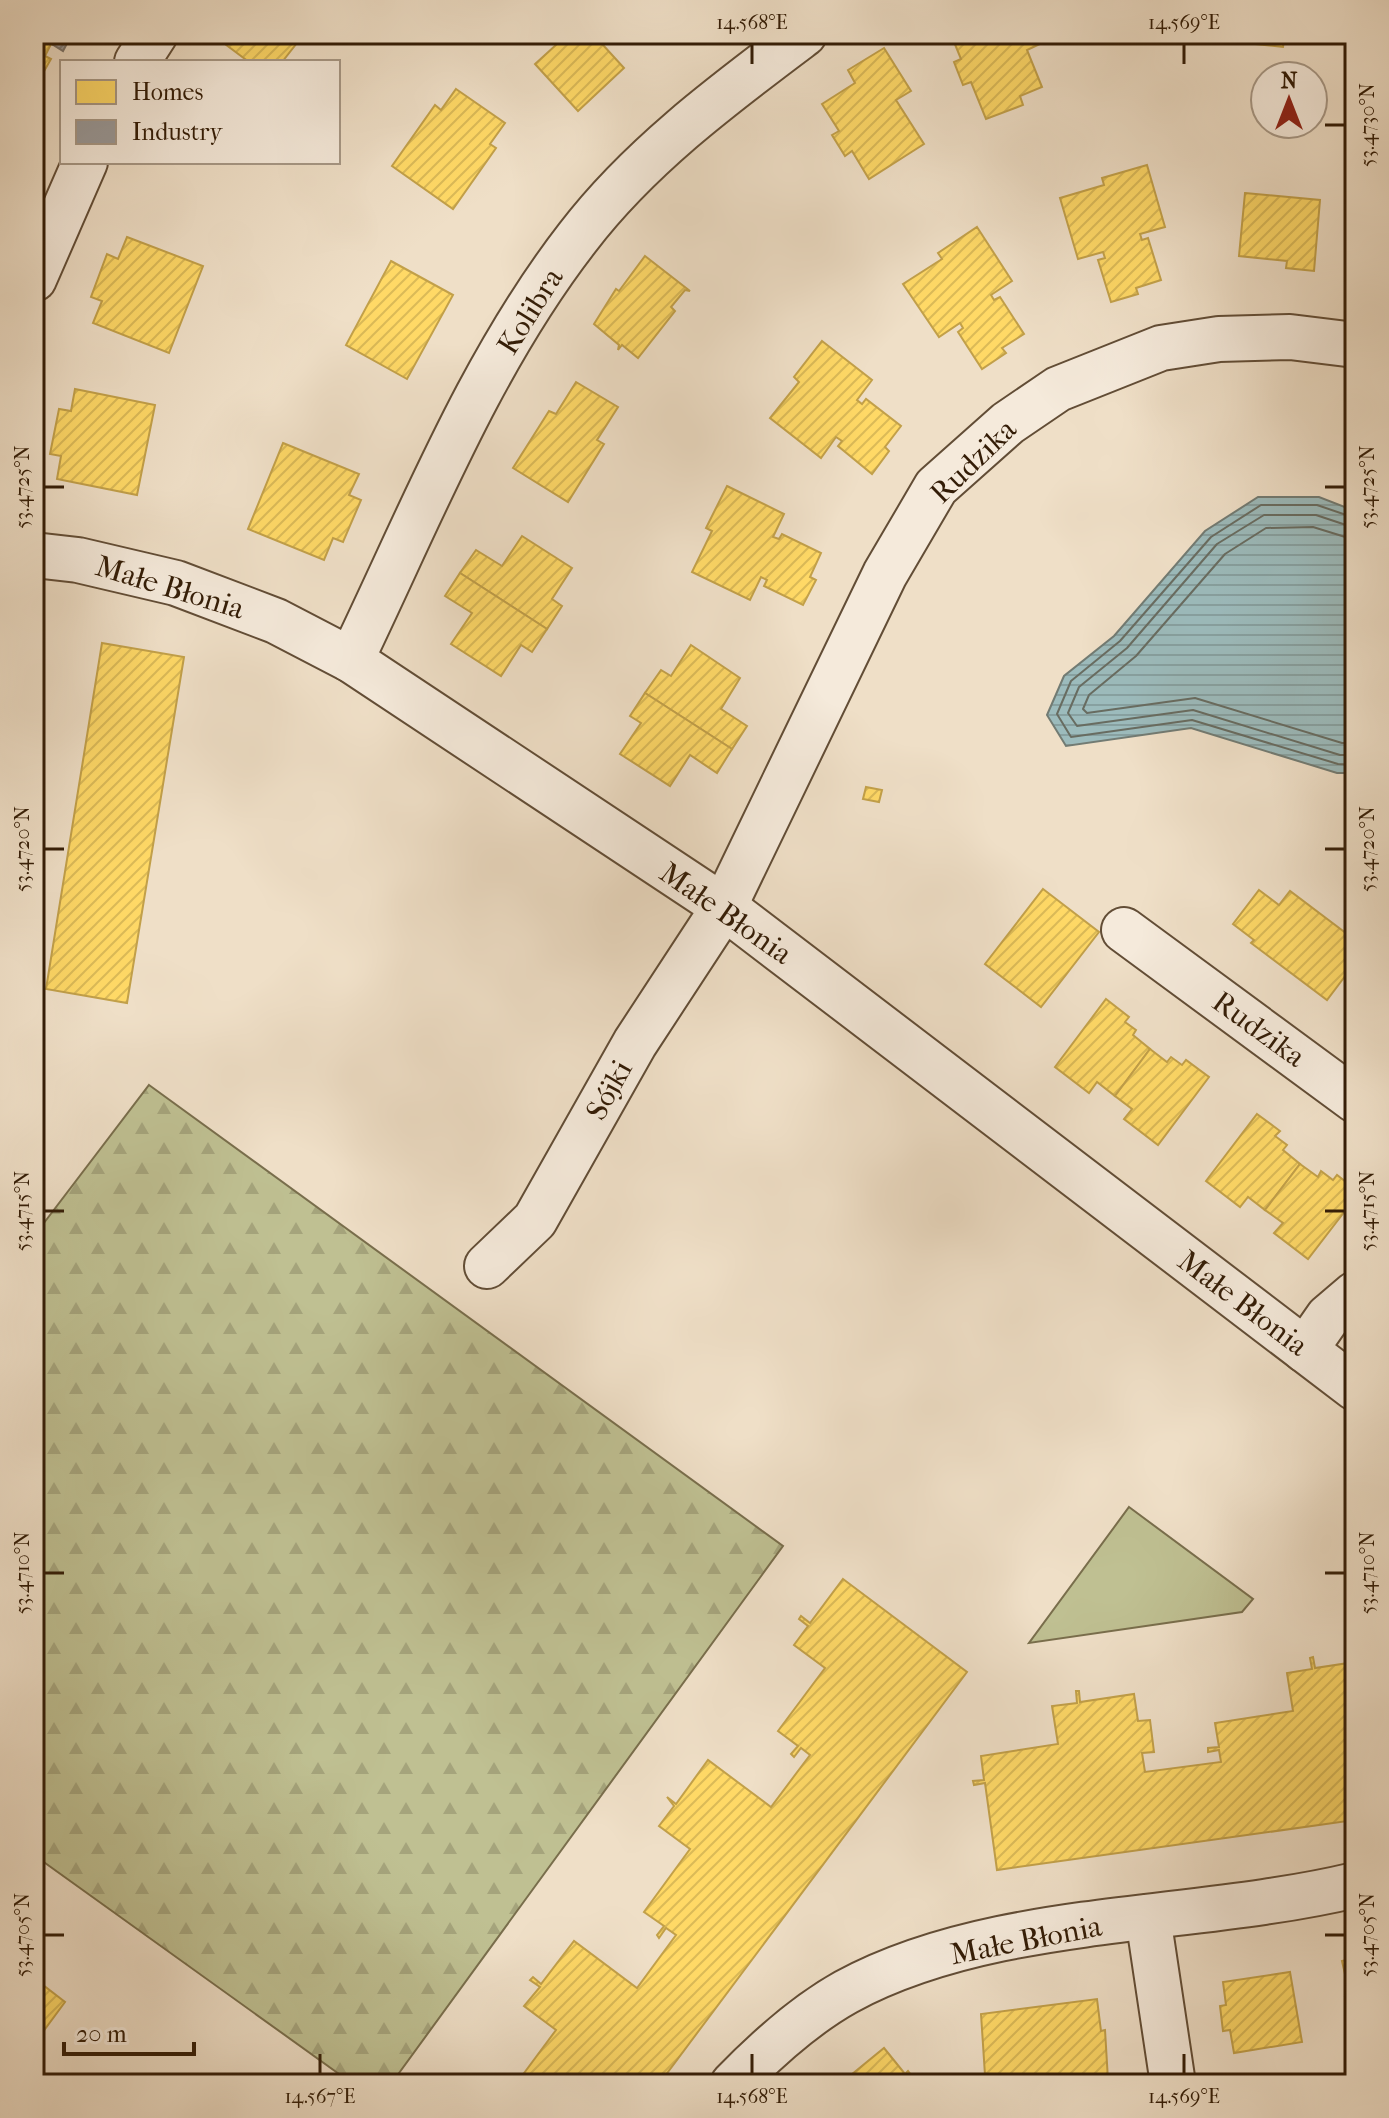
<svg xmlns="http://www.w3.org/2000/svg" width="1389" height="2118" font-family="'IM FELL French Canon',serif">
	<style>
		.forest { fill: url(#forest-firs); stroke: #796e4c; stroke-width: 2 }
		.park { fill: #bfc092; stroke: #796e4c; stroke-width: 2 }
		.water { fill: url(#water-rules); stroke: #727b73; stroke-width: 2 }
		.homes { fill: url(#homes-hatch); stroke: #c2a049; stroke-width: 2 }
		.industry { fill: url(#industry-hatch); stroke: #7a746d; stroke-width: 2 }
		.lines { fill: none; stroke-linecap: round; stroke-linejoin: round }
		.shore { stroke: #686c61; stroke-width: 2 }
		.minor-casing { stroke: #624d36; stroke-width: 48 }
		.minor { stroke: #f5eadb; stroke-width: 44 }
		.ticks { fill: none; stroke: #331c06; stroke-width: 3 }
		.labels { text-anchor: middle; stroke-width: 8; stroke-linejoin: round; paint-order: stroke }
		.street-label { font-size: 30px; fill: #331c06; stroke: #f5eadb }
		.neatline { fill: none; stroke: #331c06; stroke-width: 3 }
		.ticks-label { font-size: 20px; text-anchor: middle; fill: #331c06 }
	</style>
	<defs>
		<pattern id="forest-firs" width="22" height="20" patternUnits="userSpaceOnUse" patternTransform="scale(2)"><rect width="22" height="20" fill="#bfc092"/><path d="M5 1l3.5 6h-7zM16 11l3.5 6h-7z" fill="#a5a47c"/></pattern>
		<pattern id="water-rules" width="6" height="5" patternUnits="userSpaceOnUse" patternTransform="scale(2)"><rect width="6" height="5" fill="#9cbbbc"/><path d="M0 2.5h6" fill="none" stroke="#87a0a0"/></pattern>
		<pattern id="homes-hatch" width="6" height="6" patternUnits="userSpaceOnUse" patternTransform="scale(2)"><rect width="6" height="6" fill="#ffd966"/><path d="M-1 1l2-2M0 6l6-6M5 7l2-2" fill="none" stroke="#dbba57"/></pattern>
		<pattern id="industry-hatch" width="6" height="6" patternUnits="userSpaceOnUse" patternTransform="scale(2)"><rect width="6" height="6" fill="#999"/><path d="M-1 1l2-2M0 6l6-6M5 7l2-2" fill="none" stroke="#7d7c7b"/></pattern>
	</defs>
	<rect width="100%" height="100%" fill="#efdfc7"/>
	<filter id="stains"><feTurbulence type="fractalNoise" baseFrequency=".0025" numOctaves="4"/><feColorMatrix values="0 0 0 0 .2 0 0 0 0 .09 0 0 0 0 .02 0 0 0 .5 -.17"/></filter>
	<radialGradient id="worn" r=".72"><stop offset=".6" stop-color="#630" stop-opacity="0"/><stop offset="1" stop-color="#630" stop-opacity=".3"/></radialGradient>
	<path class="forest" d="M149,1085L783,1546L391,2084H353L34,1855V1236Z"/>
	<path class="park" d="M1129,1507L1253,1599L1242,1612L1029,1643Z"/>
	<path class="water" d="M1258,497H1319L1355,511V773H1337L1191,728L1066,746L1047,715L1064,676L1114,636L1205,531Z"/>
	<g class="homes">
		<path d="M34,34L58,46L51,44L45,56L51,59L34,89Z"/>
		<path d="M226,34H304L282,62H249L221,41Z"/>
		<path d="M568,34H593L624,68L578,111L535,64Z"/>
		<path d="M960,34H1038L1042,43L1027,50L1042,87L1020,96L1023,105L986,119L971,82L963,85L954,62L961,59L952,37Z"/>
		<path d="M1228,34H1315L1313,44L1284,41L1283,47L1227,41Z"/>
		<path d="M884,48L911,91L896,100L924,144L869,179L852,151L845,156L832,135L839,131L822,104L855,83L848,70Z"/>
		<path d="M456,89L505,123L490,144L496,148L453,209L392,166L435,105L441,110Z"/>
		<path d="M1147,165L1165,227L1140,234L1142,240L1148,238L1161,280L1136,288L1138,294L1111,302L1098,260L1105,258L1103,252L1078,259L1060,198L1104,185L1102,178Z"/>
		<path d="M1245,193L1320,200L1314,271L1286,268L1287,261L1239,256Z"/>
		<path d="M977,227L1012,281L991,295L994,300L1000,297L1024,334L1002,348L1006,353L982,369L958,332L963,328L960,323L939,337L903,284L942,259L938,253Z"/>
		<path d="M127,237L203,266L169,353L93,323L102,301L91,297L107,254L118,259Z"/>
		<path d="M645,256L690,291L685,290L671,307L675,311L638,358L622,345L618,350L619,345L594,324L616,289L619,291Z"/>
		<path d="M391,261L453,295L407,379L346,345Z"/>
		<path d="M822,341L872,380L857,400L862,404L866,399L901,426L885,447L889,451L872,474L838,446L842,441L836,437L821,458L770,418L799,382L794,377Z"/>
		<path d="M576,382L618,407L597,440L604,444L568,502L513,468L549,411L556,414Z"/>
		<path d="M75,389L155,405L137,495L57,479L61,456L50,454L59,409L71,411Z"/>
		<path d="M283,443L359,474L349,495L361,500L343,542L333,538L324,560L248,529Z"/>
		<path d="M727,486L784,514L773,537L779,539L782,534L821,553L810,577L816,580L803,605L764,586L767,580L761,577L750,600L692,572L712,531L706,528Z"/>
		<path d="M522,536L572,568L552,599L562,606L547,629L460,573L476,550L502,566Z"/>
		<path d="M460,573L547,629L532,652L521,645L501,676L451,644L472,613L445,596Z"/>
		<path d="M102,643L184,657L127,1003L46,989Z"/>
		<path d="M691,645L740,678L721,709L747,726L732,749L645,693L661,670L671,676Z"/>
		<path d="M645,693L732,749L717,773L690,755L670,786L620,754L641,723L630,716Z"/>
		<path d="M866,787L882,790L879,802L863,799Z"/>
		<path d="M1043,889L1099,932L1041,1007L985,964Z"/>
		<path d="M1259,890L1279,905L1290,891L1355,940V963L1327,1000L1251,943L1254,940L1233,924Z"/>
		<path d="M1106,999L1129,1017L1125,1022L1136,1030L1133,1035L1150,1049L1115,1096L1097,1082L1089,1093L1055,1067Z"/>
		<path d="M1150,1049L1167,1062L1171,1057L1182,1065L1186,1060L1209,1077L1158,1145L1124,1119L1132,1109L1115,1096Z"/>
		<path d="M1257,1114L1280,1131L1275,1136L1287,1145L1283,1150L1300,1164L1265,1210L1248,1197L1240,1207L1206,1181Z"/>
		<path d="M1300,1164L1318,1177L1321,1171L1333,1180L1337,1175L1355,1189V1198L1308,1259L1274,1233L1283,1223L1265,1210Z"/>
		<path d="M843,1579L967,1672L659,2084H516L556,2030L524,2006L540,1987L530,1980L533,1977L541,1984L574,1941L637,1988L676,1935L666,1928L659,1938L657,1935L664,1926L644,1912L690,1849L659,1826L674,1806L667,1797L676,1804L708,1760L771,1807L810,1755L801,1748L794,1757L791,1754L798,1746L778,1731L825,1668L794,1645L808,1626L799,1619L801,1616L810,1623Z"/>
		<path d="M1313,1657L1315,1668L1355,1662V1820L997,1870L985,1783L974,1785L973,1781L984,1780L981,1756L1058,1744L1052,1706L1077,1703L1076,1691H1079L1080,1702L1134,1694L1138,1721L1150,1720L1154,1752L1142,1753L1145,1772L1221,1762L1219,1750L1208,1752V1748L1219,1747L1215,1723L1293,1711L1287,1673L1312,1669L1310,1658Z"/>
		<path d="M1355,1958V2040L1345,1997L1350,1996L1342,1961Z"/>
		<path d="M1290,1972L1302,2042L1234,2053L1230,2030L1223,2031L1220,2006L1226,2005L1223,1982Z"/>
		<path d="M34,1978L65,2002L34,2044Z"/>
		<path d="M1097,1999L1101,2031L1105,2030L1108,2080L1075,2084H990L989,2074L985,2075L981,2014Z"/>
		<path d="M884,2048L905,2074L908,2071L918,2084H840Z"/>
	</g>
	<path class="industry" d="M36,34H72L63,51Z"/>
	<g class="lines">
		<g class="shore">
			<path d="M1355,518L1317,505H1261L1211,537L1120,641L1071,681L1057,714L1071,737L1192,720L1338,764L1355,765"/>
			<path d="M1355,528L1316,515H1264L1217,544L1127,648L1079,687L1068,713L1077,726L1193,710L1340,755H1355"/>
			<path d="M1355,540L1313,527L1266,528L1225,554L1136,656L1089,695L1083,709L1087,713L1195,698L1342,743H1355"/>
		</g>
		<defs>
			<g id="minor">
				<path d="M137,62L155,34"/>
				<path d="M34,279L85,162"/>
				<path d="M34,555L78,560L176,583L276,621L351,660L724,907L1355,1388"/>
				<path d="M351,660C420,517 480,363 578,237C639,157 724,94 804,34"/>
				<path d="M1124,930L1355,1100"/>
				<path d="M487,1266L535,1220L635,1043L724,907L885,574L936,487L1008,423L1058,389L1161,348L1219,339L1290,337L1355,345"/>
				<path d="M1305,1350L1328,1317L1355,1294"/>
				<path d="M1148,1917L1173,2084"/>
				<path d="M733,2084C766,2050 803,2016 846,1992C993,1912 1193,1924 1355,1885"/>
			</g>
		</defs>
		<use href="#minor" class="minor-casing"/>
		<use href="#minor" class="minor"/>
	</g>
	<path class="ticks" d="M752,44V64M1184,44V64M1325,125H1345M44,487H64M1325,487H1345M44,849H64M1325,849H1345M44,1211H64M1325,1211H1345M44,1573H64M1325,1573H1345M44,1935H64M1325,1935H1345M320,2054V2074M752,2054V2074M1184,2054V2074"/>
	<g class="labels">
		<g class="street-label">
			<text transform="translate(530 311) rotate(-58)" y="10">Kolibra</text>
			<text transform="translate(973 461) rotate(-44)" y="10">Rudzika</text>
			<text transform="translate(170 587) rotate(17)" y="10">Małe Błonia</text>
			<text transform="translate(726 913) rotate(35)" y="10">Małe Błonia</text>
			<text transform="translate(1259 1029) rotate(36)" y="10">Rudzika</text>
			<text transform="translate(609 1090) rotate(-61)" y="10">Sójki</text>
			<text transform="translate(1243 1303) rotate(37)" y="10">Małe Błonia</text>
			<text transform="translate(1026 1940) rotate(-11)" y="10">Małe Błonia</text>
		</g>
	</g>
	<rect width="1389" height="2118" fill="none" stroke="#efdfc7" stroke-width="88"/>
	<rect x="60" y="60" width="280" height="104" fill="#f5eadb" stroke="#a79886" stroke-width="2"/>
	<rect x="76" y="80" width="40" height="24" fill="#ffd966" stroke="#a79886" stroke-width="2"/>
	<text x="132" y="100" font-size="24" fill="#331c06">Homes</text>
	<rect x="76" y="120" width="40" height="24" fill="#999999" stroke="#a79886" stroke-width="2"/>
	<text x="132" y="140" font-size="24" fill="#331c06">Industry</text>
	<g transform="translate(1289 100)"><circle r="38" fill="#f5eadb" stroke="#a79886" stroke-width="2"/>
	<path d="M0-6L14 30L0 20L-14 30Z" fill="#8f2418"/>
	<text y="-12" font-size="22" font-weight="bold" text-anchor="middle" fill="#331c06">N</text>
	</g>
	<path d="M64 2042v12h130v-12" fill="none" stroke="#331c06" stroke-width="4"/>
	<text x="76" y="2042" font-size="24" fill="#331c06" stroke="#f5eadb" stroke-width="6" paint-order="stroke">20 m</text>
	<rect x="44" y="44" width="1301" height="2030" class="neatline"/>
	<g class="ticks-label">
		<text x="752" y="29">14.568°E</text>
		<text x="1184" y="29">14.569°E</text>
		<text transform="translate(1367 125) rotate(-90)" y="7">53.4730°N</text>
		<text transform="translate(22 487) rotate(-90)" y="7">53.4725°N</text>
		<text transform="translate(1367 487) rotate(-90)" y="7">53.4725°N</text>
		<text transform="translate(22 849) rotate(-90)" y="7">53.4720°N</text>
		<text transform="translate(1367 849) rotate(-90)" y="7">53.4720°N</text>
		<text transform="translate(22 1211) rotate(-90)" y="7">53.4715°N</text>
		<text transform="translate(1367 1211) rotate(-90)" y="7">53.4715°N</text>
		<text transform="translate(22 1573) rotate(-90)" y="7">53.4710°N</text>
		<text transform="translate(1367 1573) rotate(-90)" y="7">53.4710°N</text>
		<text transform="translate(22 1935) rotate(-90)" y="7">53.4705°N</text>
		<text transform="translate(1367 1935) rotate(-90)" y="7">53.4705°N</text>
		<text x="320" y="2103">14.567°E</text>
		<text x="752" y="2103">14.568°E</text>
		<text x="1184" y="2103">14.569°E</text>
	</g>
	<rect width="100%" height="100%" filter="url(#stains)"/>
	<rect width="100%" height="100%" fill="url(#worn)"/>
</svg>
